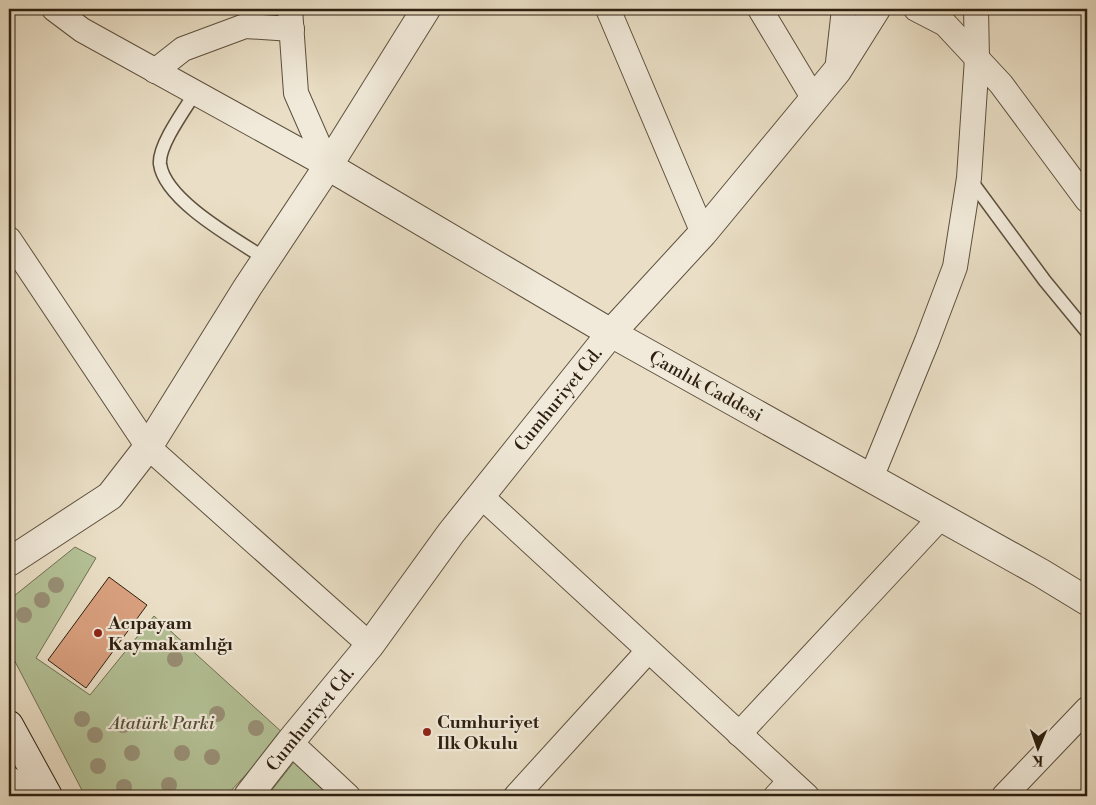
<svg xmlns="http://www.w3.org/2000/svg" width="1096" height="805" font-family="'Libre Bodoni',serif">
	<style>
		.green { fill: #b4c297; stroke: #717154 }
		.building { fill: #daa180; stroke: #2e2010 }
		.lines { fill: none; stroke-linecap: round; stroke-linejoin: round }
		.service-casing { stroke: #5d503e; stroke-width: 15 }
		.minor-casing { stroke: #5d503e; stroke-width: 26 }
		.tertiary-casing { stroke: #5d503e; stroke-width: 30 }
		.secondary-casing { stroke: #2e2010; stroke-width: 30 }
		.service { stroke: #f1eada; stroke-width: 12 }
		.minor { stroke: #f1eada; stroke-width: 24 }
		.tertiary { stroke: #f1eada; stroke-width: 28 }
		.secondary { stroke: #f1eada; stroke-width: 28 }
		.tree { fill: #999178 }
		.poi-dot { fill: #8f2418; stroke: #f1eada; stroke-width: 2 }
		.labels { text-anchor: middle; stroke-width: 4.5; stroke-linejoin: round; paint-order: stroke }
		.street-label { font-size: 18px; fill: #2e2010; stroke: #f1eada }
		.poi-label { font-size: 18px; font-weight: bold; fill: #2e2010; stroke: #f1eada; text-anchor: start }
		.park-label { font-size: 18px; font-style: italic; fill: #565138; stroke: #f1eada }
	</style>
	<rect width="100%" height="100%" fill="#eadfc6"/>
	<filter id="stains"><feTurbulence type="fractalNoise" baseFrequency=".004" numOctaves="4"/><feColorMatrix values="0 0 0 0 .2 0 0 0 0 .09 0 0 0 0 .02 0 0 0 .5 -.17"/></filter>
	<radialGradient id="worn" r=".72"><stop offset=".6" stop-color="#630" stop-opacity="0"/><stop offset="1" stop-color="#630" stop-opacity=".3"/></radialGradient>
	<g class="green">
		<path d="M75,547L96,558L36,658L90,695L154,616L284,734L226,796H85L9,650V600Z"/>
		<path d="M294,762L329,796H267Z"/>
	</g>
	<path class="building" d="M109,577L147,605L86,688L48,660Z"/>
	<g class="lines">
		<defs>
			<g id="service">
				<path d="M195,93C185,109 158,146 160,164C165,201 237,240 266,259"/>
				<path d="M969,178L1045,281L1087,332"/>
			</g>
			<g id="minor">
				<path d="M54,9L82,30L328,166"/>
				<path d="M290,9L296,93L328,166"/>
				<path d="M608,9L703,233"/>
				<path d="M760,9L814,99"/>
				<path d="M916,9L945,24L1001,84L1087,200"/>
				<path d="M155,71L183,49L245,26L292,29"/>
				<path d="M837,71L844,9"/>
				<path d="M9,239L148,447L370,645"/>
				<path d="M871,478L927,341L955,267L969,178L977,58L976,9"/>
				<path d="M481,496L807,796"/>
				<path d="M739,734L941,517"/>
				<path d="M290,742L348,796"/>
				<path d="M516,796L648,651"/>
				<path d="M776,796L790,781"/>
				<path d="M1004,796L1087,709"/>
			</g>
			<g id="tertiary">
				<path d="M328,166L611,333L1041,573L1087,601"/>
				<path d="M9,562L110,496L148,447L247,288L328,166L426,9"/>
				<path d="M248,796L290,742L370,645L451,533L611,333L703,233L837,71L876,9"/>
			</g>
			<g id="secondary">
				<path d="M9,725L48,796"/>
				<path d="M9,781L17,796"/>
			</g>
		</defs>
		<use href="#service" class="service-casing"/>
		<use href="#minor" class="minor-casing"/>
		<use href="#tertiary" class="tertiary-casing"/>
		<use href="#secondary" class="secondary-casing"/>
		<use href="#service" class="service"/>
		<use href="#minor" class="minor"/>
		<use href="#tertiary" class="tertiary"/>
		<use href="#secondary" class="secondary"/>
	</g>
	<g class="tree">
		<circle cx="56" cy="585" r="8"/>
		<circle cx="42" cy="600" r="8"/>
		<circle cx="24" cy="615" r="8"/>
		<circle cx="175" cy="659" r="8"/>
		<circle cx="217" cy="714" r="8"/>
		<circle cx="82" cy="719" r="8"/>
		<circle cx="123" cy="725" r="8"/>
		<circle cx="256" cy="728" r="8"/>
		<circle cx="95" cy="735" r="8"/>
		<circle cx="132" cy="753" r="8"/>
		<circle cx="182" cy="753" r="8"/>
		<circle cx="212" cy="757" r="8"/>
		<circle cx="98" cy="766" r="8"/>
		<circle cx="169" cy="785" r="8"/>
		<circle cx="124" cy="787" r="8"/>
	</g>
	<g class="poi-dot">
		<circle cx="98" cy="633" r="5"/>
		<circle cx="427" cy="732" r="5"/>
	</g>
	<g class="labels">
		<g class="street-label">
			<text transform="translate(706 386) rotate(29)" y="6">Çamlık Caddesi</text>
			<text transform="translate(558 399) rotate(-51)" y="6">Cumhuriyet Cd.</text>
			<text transform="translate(310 719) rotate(-51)" y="6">Cumhuriyet Cd.</text>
		</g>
		<g class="poi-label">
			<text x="108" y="629">Acıpayam<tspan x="108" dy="21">Kaymakamlığı</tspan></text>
			<text x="437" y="728">Cumhuriyet<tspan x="437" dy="21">Ilk Okulu</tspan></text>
		</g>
		<g class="park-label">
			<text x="162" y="729">Atatürk Parki</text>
		</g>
	</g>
	<rect width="1096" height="805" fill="none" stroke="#eadfc6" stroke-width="30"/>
	<rect x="10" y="10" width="1076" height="785" fill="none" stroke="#2e2010" stroke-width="2.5"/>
	<rect x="15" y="15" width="1066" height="775" fill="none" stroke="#2e2010"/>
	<g transform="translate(1038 748) rotate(182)" stroke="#f1eada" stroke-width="4" paint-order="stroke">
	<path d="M0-4L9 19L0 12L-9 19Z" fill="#2e2010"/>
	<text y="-8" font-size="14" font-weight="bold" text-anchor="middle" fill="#2e2010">K</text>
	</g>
	<rect width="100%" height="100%" filter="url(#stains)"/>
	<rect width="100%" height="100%" fill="url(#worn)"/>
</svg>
